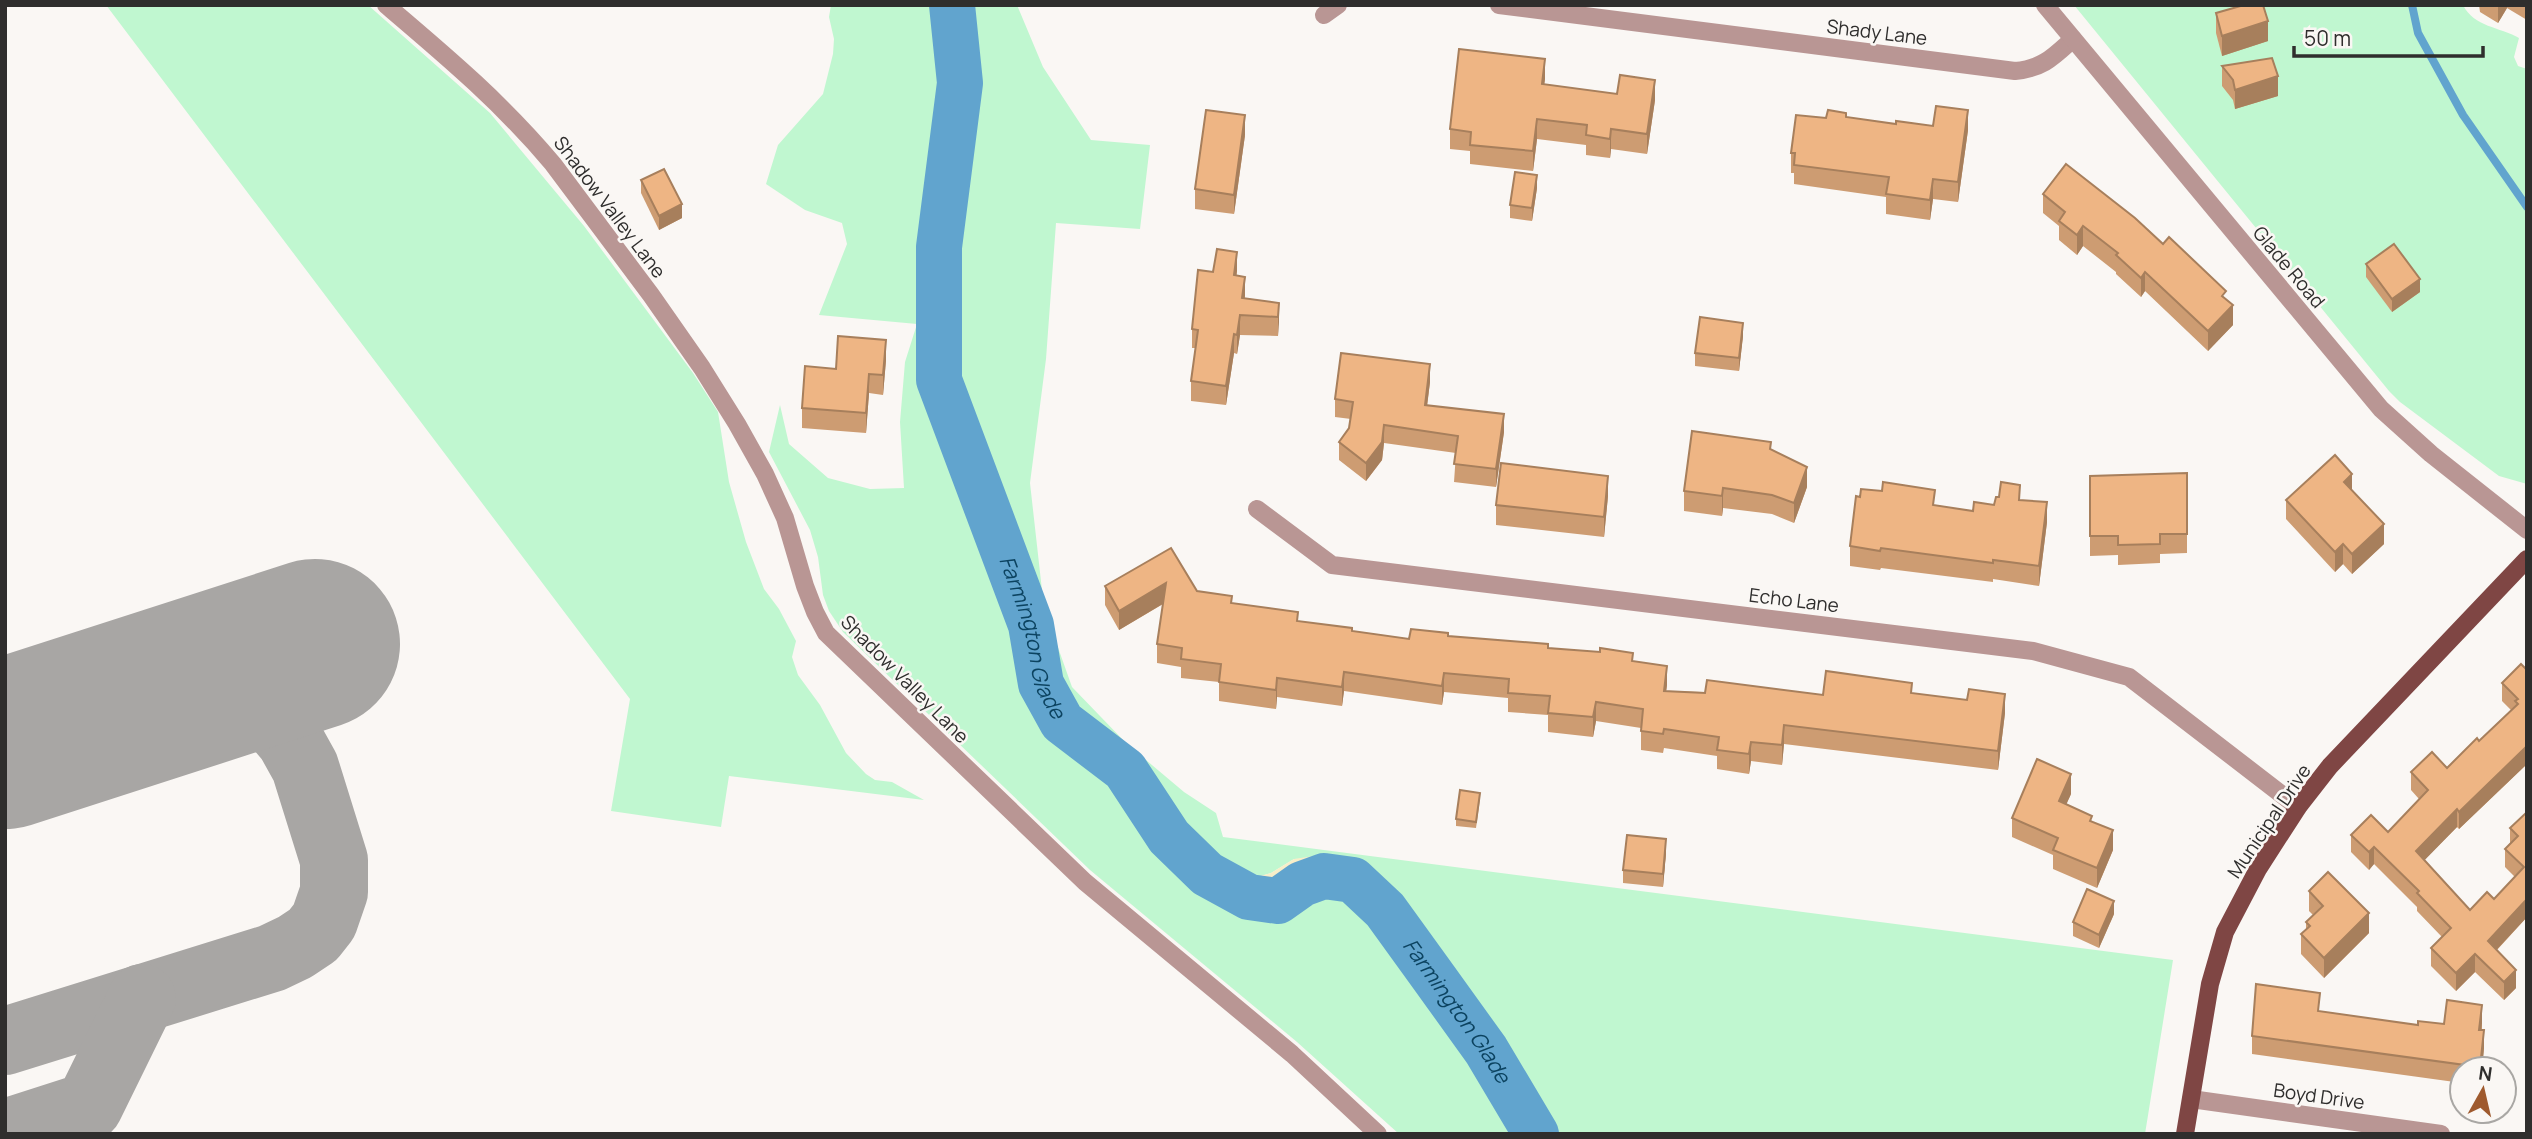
<svg xmlns="http://www.w3.org/2000/svg" width="2532" height="1139" font-family="Manrope,sans-serif">
	<style>
		.green { fill: #c0f7d0 }
		.sand { fill: #f8eec9 }
		.lines { fill: none; stroke-linecap: round; stroke-linejoin: round }
		.stream { stroke: #61a4ce; stroke-width: 8 }
		.river { stroke: #61a4ce; stroke-width: 46 }
		.taxiway { stroke: #a8a6a4; stroke-width: 68 }
		.runway { stroke: #a8a6a4; stroke-width: 170 }
		.minor { stroke: #b99694; stroke-width: 18 }
		.major { stroke: #7f4644; stroke-width: 18 }
		.wall { fill: #cd9c72 }
		.shaded-wall { fill: #a77f5c }
		.building { fill: #eeb584; stroke: #a77f5c; stroke-width: 2 }
		.labels { text-anchor: middle; stroke-width: 5; stroke-linejoin: round; paint-order: stroke }
		.street-label { font-size: 19px; fill: #2f2e2d; stroke: #faf7f4 }
		.water-label { font-size: 21px; font-style: italic; fill: #0c4360; stroke: #faf7f4 }
	</style>
	<rect width="100%" height="100%" fill="#faf7f4"/>
	<g class="green">
		<path d="M106,5H368L490,113L584,226L693,373L718,412L729,482L746,542L764,589L779,609L796,641L792,657L798,675L820,705L846,753L866,774L875,780L892,782L924,800L729,776L721,827L611,811L630,699Z"/>
		<path d="M831,5H946L955,83L936,247V382L1025,622L1038,690L1057,724L1118,770L1146,809L1165,847L1185,867L1204,882L1304,909L1322,899L1338,898L1357,905L1374,922L1442,1014L1489,1068L1531,1134H1399L1297,1042L1090,870L843,632L829,611L823,595L818,557L810,530L769,452L780,405L789,444L828,478L870,489L904,488L900,422L905,362L917,324L819,315L847,244L842,223L805,210L766,184L778,145L823,94L833,54L834,39L829,17Z"/>
		<path d="M958,5H1017L1043,67L1091,140L1150,145L1140,229L1056,223L1046,359L1030,483L1044,608L1072,687L1127,744L1184,792L1216,813L1223,837L2173,960L2145,1134H1545L1519,1093L1465,1001L1397,904L1363,872L1341,858L1294,859L1271,873L1254,878L1239,876L1197,853L1187,833L1069,720L1046,683L1032,617L946,376L942,330V248L965,81Z"/>
		<path d="M2074,5H2463C2474,27 2500,27 2519,38L2514,57L2518,66L2527,69V484L2499,476L2400,402L2389,391Z"/>
	</g>
	<path class="sand" d="M946,5H958L965,81L942,248V330L946,376L1032,617L1046,683L1069,720L1120,760L1155,795L1187,833L1197,853L1220,868L1239,876L1254,878L1271,873L1294,859L1314,856L1341,858L1363,872L1397,904L1465,1001L1519,1093L1545,1134H1531L1489,1068L1442,1014L1374,922L1357,905L1338,898L1322,899L1304,909L1286,913L1263,915L1242,909L1224,898L1165,847L1145,809L1118,770L1057,724L1038,690L1025,622L936,382V247L955,83Z"/>
	<g class="lines">
		<path class="stream" d="M2412,5L2418,33L2463,115L2527,207"/>
		<path class="river" id="s1" d="M952,5L960,83L939,247V380L1031,625L1041,684L1062,722L1125,770L1169,837L1207,874L1249,897L1278,901L1302,884L1324,876L1353,880L1385,910L1432,975L1486,1050L1536,1134"/>
		<g class="taxiway">
			<path d="M5,1041L272,958L295,947L313,935L324,921L334,892V860L305,767L290,740L260,704L229,691L188,687"/>
			<path d="M5,1133L89,1106L142,998"/>
		</g>
		<path class="runway" d="M5,744L315,644"/>
		<g class="minor">
			<path d="M386,5C446,56 502,103 553,164L651,295L702,368L737,424L765,474L785,518L805,586L815,612L826,633L1085,882L1292,1054L1378,1134"/>
			<path d="M1499,5L2015,71C2043,68 2052,58 2073,39"/>
			<path d="M2045,5L2381,409L2431,454L2527,530"/>
			<path d="M1324,15L1338,5"/>
			<path d="M1257,509L1332,565L2033,651L2129,677L2298,807"/>
			<path d="M2191,1099L2441,1134"/>
		</g>
		<path class="major" d="M2185,1134L2210,984L2225,932L2258,869L2298,807L2330,766L2527,559"/>
	</g>
	<g class="wall">
		<path d="M2479,5H2527V20L2507,8L2498,23L2480,12Z"/>
		<path d="M2216,13L2268,41L2222,56L2216,33Z"/>
		<path d="M2222,66L2278,96L2235,109L2233,100L2222,86Z"/>
		<path d="M1545,79L1544,84L1655,100L1647,154L1611,149L1610,158L1586,155V145L1537,139L1533,171L1470,164V151L1450,149V129Z"/>
		<path d="M1846,117L1896,124L1968,130L1958,202L1933,199L1930,220L1886,214V197L1794,184V173H1791V153L1826,118Z"/>
		<path d="M1245,135L1234,214L1195,209V189Z"/>
		<path d="M641,180L682,218L659,230L641,193Z"/>
		<path d="M1537,188L1532,221L1510,218V205Z"/>
		<path d="M2043,194L2163,244L2226,300L2233,325L2208,351L2145,291L2141,297L2116,274V272L2083,246L2077,255L2059,240V226L2043,213Z"/>
		<path d="M2366,264L2420,292L2392,312L2366,277Z"/>
		<path d="M1237,271L1236,276L1245,298L1279,303L1278,336L1240,335L1237,354L1234,353L1226,405L1191,401V381L1196,348H1192V329L1213,272Z"/>
		<path d="M1743,336L1739,371L1695,366V353Z"/>
		<path d="M886,360L883,395L869,393L866,433L802,428V408L836,369Z"/>
		<path d="M1430,382L1427,405L1504,432L1496,487L1454,482L1456,453L1384,443L1382,460L1366,481L1339,460V442L1349,428L1351,419L1335,417V399Z"/>
		<path d="M1771,450L1807,487L1794,523L1772,514L1723,508L1722,516L1684,511V491Z"/>
		<path d="M2187,473V553L2160,554V563L2118,565V555L2090,556V476Z"/>
		<path d="M2352,491L2384,544L2352,574L2343,564L2335,572L2286,519V500Z"/>
		<path d="M1608,496L1604,537L1496,525V505Z"/>
		<path d="M2020,500L2047,522L2039,586L1993,579V582L1881,568L1880,570L1850,566V546L1935,505L1973,511Z"/>
		<path d="M1105,586L1197,591L1232,603L1298,621L1352,631L1409,639L1448,636L1548,648L1633,662L1667,685L1666,691L1823,695L1912,693L2005,713L1998,770L1784,744L1782,765L1751,761L1749,774L1717,769V756L1664,748L1663,753L1641,750V728L1596,721L1593,737L1548,732V715L1508,712V698L1444,692L1442,705L1344,691L1342,706L1277,697L1276,709L1219,701V682L1181,678V667L1157,663V644L1163,604L1119,630L1105,605Z"/>
		<path d="M2521,664L2527,764L2459,829L2457,827L2424,860L2470,910L2494,899L2515,877L2505,867V849L2510,843V828L2527,812V917L2497,950L2516,988L2504,1000L2475,972L2456,991L2431,966V948L2442,937L2417,911V907L2374,864L2369,870L2351,852V835L2388,832L2419,799L2411,790V772L2447,768L2479,741L2511,710L2502,701V683Z"/>
		<path d="M2071,794L2066,804L2092,821L2113,850L2097,888L2053,869V855L2012,837V818Z"/>
		<path d="M1480,799L1476,828L1456,826V819Z"/>
		<path d="M1666,853L1663,887L1623,883V870Z"/>
		<path d="M2309,891L2369,933L2324,978L2301,954V934L2306,930V922L2313,915L2309,911Z"/>
		<path d="M2114,914L2099,948L2073,936V922Z"/>
		<path d="M2320,1011L2418,1025L2482,1023V1030L2484,1048L2482,1069H2462V1083L2252,1054V1036Z"/>
	</g>
	<g class="shaded-wall">
		<path d="M2498,5H2507V8L2498,23Z"/>
		<path d="M2268,21V41L2222,56V36Z"/>
		<path d="M1545,59V79L1542,103V84Z"/>
		<path d="M2278,76V96L2235,109V90Z"/>
		<path d="M1655,80V100L1647,154V134Z"/>
		<path d="M1968,110V130L1958,202V182Z"/>
		<path d="M1245,115V135L1234,214V195Z"/>
		<path d="M1537,119V139L1533,171V151Z"/>
		<path d="M1611,129V149L1610,158V139Z"/>
		<path d="M1537,175V188L1532,221V208Z"/>
		<path d="M1933,179V199L1930,220V200Z"/>
		<path d="M682,204V218L659,230V216Z"/>
		<path d="M2083,226V246L2077,255V235Z"/>
		<path d="M1237,252V271L1234,294V275Z"/>
		<path d="M2145,272V291L2141,297V278Z"/>
		<path d="M1245,277V296L1242,317V298Z"/>
		<path d="M2420,279V292L2392,312V299Z"/>
		<path d="M1279,303V322L1278,336V317Z"/>
		<path d="M2233,305V325L2208,351V331Z"/>
		<path d="M1240,315V335L1237,354V335Z"/>
		<path d="M1743,323V336L1739,371V358Z"/>
		<path d="M1234,334V353L1226,405V386Z"/>
		<path d="M886,340V360L883,395V375Z"/>
		<path d="M1430,364V382L1425,423V405Z"/>
		<path d="M869,374V393L866,433V413Z"/>
		<path d="M1504,414V432L1496,487V469Z"/>
		<path d="M1384,425V443L1382,460L1366,481V463Z"/>
		<path d="M1807,467V487L1794,523V503Z"/>
		<path d="M2352,474V494L2344,482Z"/>
		<path d="M1608,476V496L1604,537V517Z"/>
		<path d="M1723,488V508L1722,516V496Z"/>
		<path d="M2047,502V522L2039,586V566Z"/>
		<path d="M2384,524V544L2352,574V554Z"/>
		<path d="M2343,544V564L2335,572V552Z"/>
		<path d="M1166,583V602L1119,630V611Z"/>
		<path d="M1667,666V685L1664,710V691Z"/>
		<path d="M1344,672V691L1342,706V687Z"/>
		<path d="M1444,673V692L1442,705V686Z"/>
		<path d="M1277,678V697L1276,709V690Z"/>
		<path d="M2005,694V713L1998,770V751Z"/>
		<path d="M1596,702V721L1593,737V717Z"/>
		<path d="M1784,725V744L1782,765V745Z"/>
		<path d="M1751,742V761L1749,774V754Z"/>
		<path d="M2527,746V764L2459,829V812Z"/>
		<path d="M2071,774V794L2059,821V801Z"/>
		<path d="M2457,809V827L2416,869V851Z"/>
		<path d="M2113,830V850L2097,888V868Z"/>
		<path d="M1666,839V853L1663,887V874Z"/>
		<path d="M2374,847V864L2369,870V852Z"/>
		<path d="M2527,899V917L2488,959V941Z"/>
		<path d="M2114,901V914L2099,948V935Z"/>
		<path d="M2369,913V933L2324,978V958Z"/>
		<path d="M2475,954V972L2456,991V973Z"/>
		<path d="M2516,970V988L2504,1000V982Z"/>
		<path d="M2482,1005V1023L2479,1048V1030Z"/>
		<path d="M2484,1030V1048L2482,1069H2480Z"/>
	</g>
	<g class="building">
		<path d="M2244,5H2263L2268,21L2222,36L2216,13Z"/>
		<path d="M1459,49L1545,59L1542,84L1617,94L1620,75L1655,80L1647,134L1611,129L1610,139L1586,135L1587,125L1537,119L1533,151L1470,145L1471,132L1450,129Z"/>
		<path d="M2272,58L2278,76L2235,90L2233,80L2222,66Z"/>
		<path d="M1936,106L1968,110L1958,182L1933,179L1930,200L1886,194L1889,177L1794,165L1795,153H1791L1796,115L1826,118L1828,110L1846,113V117L1896,124V121L1933,126Z"/>
		<path d="M1206,110L1245,115L1234,195L1195,189Z"/>
		<path d="M2066,164L2135,218L2163,244L2169,237L2226,291L2222,296L2233,305L2208,331L2145,272L2141,278L2116,255L2118,253L2083,226L2077,235L2059,221L2065,212L2043,194Z"/>
		<path d="M664,169L682,204L659,216L641,180Z"/>
		<path d="M1515,172L1537,175L1532,208L1510,205Z"/>
		<path d="M2394,244L2420,279L2392,299L2366,264Z"/>
		<path d="M1217,249L1237,252L1234,275L1245,277L1242,298L1279,303L1278,317L1240,315L1237,335L1234,334L1226,386L1191,381L1198,330L1192,329L1198,270L1213,272Z"/>
		<path d="M1700,317L1743,323L1739,358L1695,353Z"/>
		<path d="M838,336L886,340L883,375L869,374L866,413L802,408L805,366L836,369Z"/>
		<path d="M1341,353L1430,364L1425,405L1504,414L1496,469L1454,464L1458,436L1384,425L1382,442L1366,463L1339,442L1349,428L1353,402L1335,399Z"/>
		<path d="M1692,431L1771,442L1770,449L1807,467L1794,503L1772,495L1723,488L1722,496L1684,491Z"/>
		<path d="M2335,455L2352,474L2344,482L2384,524L2352,554L2343,544L2335,552L2286,500Z"/>
		<path d="M1501,463L1608,476L1604,517L1496,505Z"/>
		<path d="M2187,473V534H2160V544L2118,545V536H2090V476Z"/>
		<path d="M1883,482L1935,490L1933,505L1973,511L1974,502L1994,505L1996,497H1999L2001,482L2020,485L2019,500L2047,502L2039,566L1993,560V563L1881,548L1880,551L1850,546L1856,496L1860,497L1861,489L1882,491Z"/>
		<path d="M1171,548L1197,591L1232,596L1231,603L1298,612L1297,621L1352,628V631L1409,639L1411,629L1448,633V636L1548,644V648L1600,652V648L1633,653L1632,661L1667,666L1664,691L1705,693L1707,680L1823,695L1826,671L1912,683L1911,693L1967,700L1969,689L2005,694L1998,751L1784,725L1782,745L1751,742L1749,754L1717,750L1719,737L1664,729L1663,734L1641,731L1643,709L1596,702L1593,717L1548,713L1550,696L1508,693L1509,679L1444,673L1442,686L1344,672L1342,687L1277,678L1276,690L1219,682L1221,664L1181,659L1182,648L1157,644L1166,583L1119,611L1105,586Z"/>
		<path d="M2521,664L2527,670V746L2459,812L2457,809L2416,851L2470,910L2487,892L2494,899L2524,867L2505,849L2518,836L2510,828L2527,812V899L2488,941L2516,970L2504,982L2475,954L2456,973L2431,948L2451,928L2417,893L2419,891L2374,847L2369,852L2351,835L2371,815L2388,832L2428,790L2411,772L2432,752L2447,768L2477,738L2479,741L2518,704L2515,701L2518,699L2502,683Z"/>
		<path d="M2037,759L2071,774L2059,801L2092,816L2090,821L2113,830L2097,868L2053,850L2058,838L2012,818Z"/>
		<path d="M1460,790L1480,793L1476,822L1456,819Z"/>
		<path d="M1627,835L1666,839L1663,874L1623,870Z"/>
		<path d="M2328,872L2369,913L2324,958L2301,934L2310,926L2306,922L2323,906L2309,891Z"/>
		<path d="M2087,889L2114,901L2099,935L2073,922Z"/>
		<path d="M2256,984L2320,993L2318,1011L2418,1025V1021L2444,1024L2447,1000L2482,1005L2479,1030H2484L2480,1067L2252,1036Z"/>
	</g>
	<g class="labels">
		<g class="street-label">
			<text transform="translate(1877 32) rotate(7)" y="7">Shady Lane</text>
			<text transform="translate(610 207) rotate(53)" y="7">Shadow Valley Lane</text>
			<text transform="translate(2289 267) rotate(50)" y="7">Glade Road</text>
			<text transform="translate(1794 600) rotate(7)" y="7">Echo Lane</text>
			<text transform="translate(905 679) rotate(45)" y="7">Shadow Valley Lane</text>
			<text transform="translate(2269 821) rotate(-56)" y="7">Municipal Drive</text>
			<text transform="translate(2319 1096) rotate(8)" y="7">Boyd Drive</text>
		</g>
		<g class="water-label">
			<text dy="7" stroke="none"><textPath href="#s1" startOffset="651">Farmington Glade</textPath></text>
			<text dy="7" stroke="none"><textPath href="#s1" startOffset="1281">Farmington Glade</textPath></text>
		</g>
	</g>
	<rect width="2532" height="1139" fill="none" stroke="#2f2e2d" stroke-width="14"/>
	<g transform="translate(2483 1090) rotate(8)"><circle r="33" fill="#faf7f4" stroke="#a9a7a4" stroke-width="2"/>
	<path d="M0-5L12 26L0 18L-12 26Z" fill="#9f5a2e"/>
	<text y="-10" font-size="19" font-weight="bold" text-anchor="middle" fill="#2f2e2d">N</text>
	</g>
	<path d="M2294 46v10h189v-10" fill="none" stroke="#2f2e2d" stroke-width="3.5"/>
	<text x="2304" y="46" font-size="21" fill="#2f2e2d" stroke="#faf7f4" stroke-width="5" paint-order="stroke">50 m</text>
</svg>
